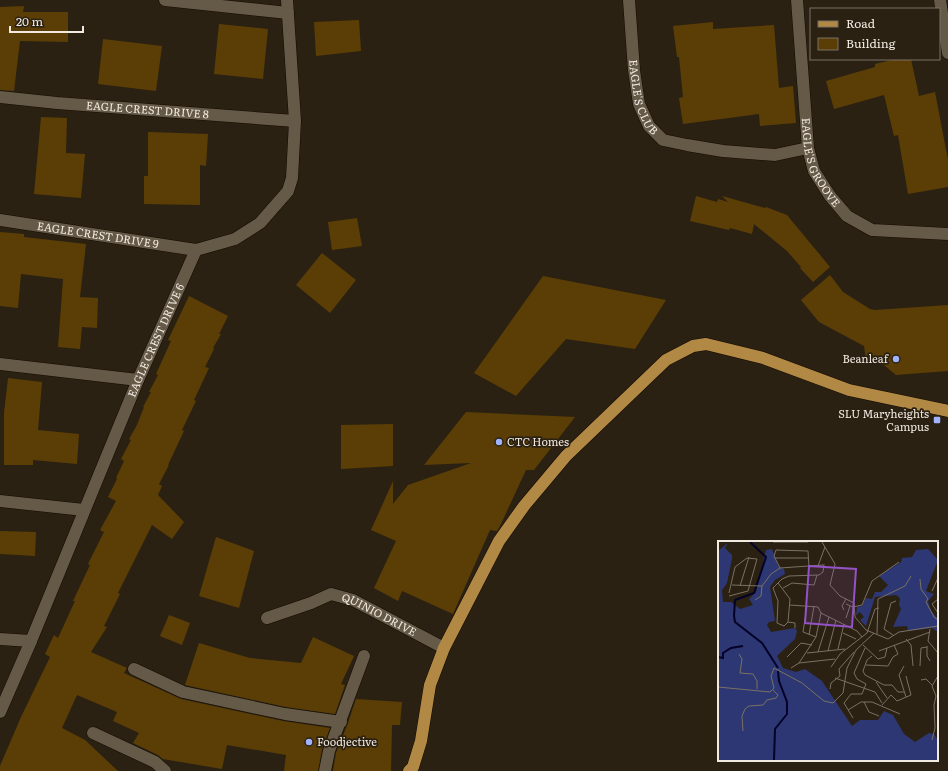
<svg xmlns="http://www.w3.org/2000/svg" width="948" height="771" font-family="Literata,serif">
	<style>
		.building { fill: #5b3e06 }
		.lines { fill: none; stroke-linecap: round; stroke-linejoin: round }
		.minor-casing { stroke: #130a01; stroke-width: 13 }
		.major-casing { stroke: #130a01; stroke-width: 13 }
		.minor { stroke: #655948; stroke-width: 12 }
		.major { stroke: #b28944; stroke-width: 12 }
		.poi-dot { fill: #a1b3fd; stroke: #2b2112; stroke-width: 1.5 }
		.labels { text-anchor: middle; stroke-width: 3.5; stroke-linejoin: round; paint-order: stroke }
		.street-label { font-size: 11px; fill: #f1eae0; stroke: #2b2112 }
		.poi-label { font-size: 11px; fill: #f1eae0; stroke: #2b2112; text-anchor: end }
		.inset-river { fill: none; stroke: #040228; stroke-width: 2 }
		.inset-road { fill: none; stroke: #7a7164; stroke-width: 1 }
		.view { fill: #9352c6; fill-opacity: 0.15; stroke: #9352c6; stroke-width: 2 }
		.inset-edge { fill: none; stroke: #f1eae0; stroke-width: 2 }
	</style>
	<rect width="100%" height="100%" fill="#2b2112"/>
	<g class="building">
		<path d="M24,6L23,12H68V42L20,41L14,91L0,90V7Z"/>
		<path d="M359,20L361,51L316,56L314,22Z"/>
		<path d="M713,22V29L774,25L779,88L793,86L796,123L760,126L759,114L683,124L679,98L683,97L679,57H677L673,26Z"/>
		<path d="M219,24L268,29L263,79L214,74Z"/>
		<path d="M103,39L162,46L156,91L98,84Z"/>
		<path d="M896,59H911L919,96L935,92L948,160V187L908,194L898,135L894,136L884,95L834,109L826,81L875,67V64Z"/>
		<path d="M41,117L67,118L66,153L85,154L81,198L34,194Z"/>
		<path d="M148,132L208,134L206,166L200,165V205L144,204V176H148Z"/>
		<path d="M696,196L717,202L718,199L728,202L722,196L765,208L766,207L787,215L830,267L813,282L800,268L801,267L787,251L754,224L752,234L730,228L729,230L690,221Z"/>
		<path d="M357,218L362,246L332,250L328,222Z"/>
		<path d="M0,232L24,234V237L86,244L80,297L98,298L97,328L82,327L80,349L58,347L63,279L21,274L18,308L0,306Z"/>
		<path d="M322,253L356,280L330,313L296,285Z"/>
		<path d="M830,275L843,292L870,309L875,310L948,305V371L896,375L884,365L866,360L864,346L819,322L801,300Z"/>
		<path d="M543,276L666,300L635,349L566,339L516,396L474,373Z"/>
		<path d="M189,296L228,316L219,334H221L213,348L214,349L205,367L209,368L194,400L196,401L182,430L184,431L168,465H169L159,484L162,486L158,495L184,522L172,539L152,525L118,593L120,594L104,626L107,627L91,652L127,668L124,673L181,699L283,721L330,728L322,749L318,771H284L286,755L227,745L222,769L163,759L158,755L133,743L139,733L113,721L117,712L77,695L62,728L85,740L118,771H0V766L21,717L50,657L45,654L54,635L58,638L75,601H73L90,565L88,564L104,532L100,530L116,501L108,497L117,479L116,478L124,461L121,459L131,440L129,439L137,425L144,407H143L151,392H149L158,375L156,374L171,341L168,340Z"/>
		<path d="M8,378L42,382L38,430L79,434L77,464L33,460V465H4V413Z"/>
		<path d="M466,412L575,417L534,470H526L500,526L497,531L490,530L453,614L402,591L398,601L374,588L396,541L371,530L393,481V504L408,485L471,463L424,465Z"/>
		<path d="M393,424V466L341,469V425Z"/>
		<path d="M0,531L36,532L35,556L0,554Z"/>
		<path d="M216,537L254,551L239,608L199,596Z"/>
		<path d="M169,615L190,623L182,645L160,636Z"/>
		<path d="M313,637L354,656L341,684L345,685L335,714L286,707L185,685L199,643L250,658L301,663Z"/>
		<path d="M356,699L402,702L400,725H392L391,771H333L336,753L348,723Z"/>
	</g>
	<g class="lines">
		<defs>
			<g id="minor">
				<path d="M165,0L288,13"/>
				<path id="s1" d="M629,0L634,70L639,104L649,126L663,140L687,145L723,151L775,155L808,148"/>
				<path id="s2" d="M797,0L808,148L814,171L830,196L847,216L872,230L948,234"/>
				<path d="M940,0L948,53"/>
				<path id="s3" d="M0,97L57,103L295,121"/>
				<path id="s4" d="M0,220L196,250"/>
				<path d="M0,364L138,380"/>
				<path d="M0,501L84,510"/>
				<path id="s5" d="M267,618L311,603L331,594L353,600L444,648"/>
				<path d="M0,639L31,641"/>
				<path d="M134,669L183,692L285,714L341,722"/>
				<path id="s6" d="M0,712L31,641L138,380L196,250L235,239L260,223L288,191L292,178L295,121L287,0"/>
				<path d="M93,733L155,762L165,771"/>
				<path d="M325,771L329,751L364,656"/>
			</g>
			<path id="major" d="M409,771L413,767L421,741L430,685L444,648L499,541L524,506L566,456L666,360L693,346L706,344L763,358L849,390L948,411"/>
		</defs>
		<use href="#minor" class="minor-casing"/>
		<use href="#major" class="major-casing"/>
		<use href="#minor" class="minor"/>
		<use href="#major" class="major"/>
	</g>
	<g class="poi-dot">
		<circle cx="896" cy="359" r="4"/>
		<rect x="933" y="416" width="8" height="8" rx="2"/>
		<circle cx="499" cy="442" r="4"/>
		<circle cx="309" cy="742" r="4"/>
	</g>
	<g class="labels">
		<g class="street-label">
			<text dy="4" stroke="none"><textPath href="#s1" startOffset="99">EAGLE'S CLUB</textPath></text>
			<text dy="4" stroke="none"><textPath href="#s3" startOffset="148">EAGLE CREST DRIVE 8</textPath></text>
			<text dy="4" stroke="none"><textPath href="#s2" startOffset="166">EAGLE'S GROOVE</textPath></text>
			<text dy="4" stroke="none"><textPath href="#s4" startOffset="99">EAGLE CREST DRIVE 9</textPath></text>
			<text dy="4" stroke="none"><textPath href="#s6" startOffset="403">EAGLE CREST DRIVE 6</textPath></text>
			<text dy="4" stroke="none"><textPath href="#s5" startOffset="121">QUINIO DRIVE</textPath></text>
		</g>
		<g class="poi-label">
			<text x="888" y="363">Beanleaf</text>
			<text x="929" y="418">SLU Maryheights<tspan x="929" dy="13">Campus</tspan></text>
			<text x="507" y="446" text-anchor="start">CTC Homes</text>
			<text x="317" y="746" text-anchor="start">Foodjective</text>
		</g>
	</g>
	<g transform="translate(718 541)">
		<rect width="220" height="220" fill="#2b2112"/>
		<path d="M10,2L7,7L14,14V18L9,42L4,49L5,61H13L22,68L35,64L31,58L38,51L48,9L54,8L60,25L66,28L67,33L57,39L52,46L57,80L51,81L49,84L53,91L77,87L79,90L77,98L59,115L65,127L78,131L87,128L104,140L134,185L142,179H160L166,170L175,174L186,193L197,201L211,192L216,193L220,199V219H0V10ZM210,8L220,19L208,50L216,53L210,60L213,70L220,78V91L214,87L190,90L189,85L175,86L183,68L181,64L182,57L178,54L157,56L148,85L142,79L146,76L142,71L138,74L139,66L144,65L148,57L154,58L157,51H163L170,44L161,35L183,21L184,17L194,16L198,9Z" fill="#2d3773"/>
		<path class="inset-river" d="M32,1L48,16L36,52L17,59L16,75L17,81L44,102L60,127M0,116L5,117V112L13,107L25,105M56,219L57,188L69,173V161L61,140L60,130"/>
		<path class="inset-road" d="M55,1H90M104,1L117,23L112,44L122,55L136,62L137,76L148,89L170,98L181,91L220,85M57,17H91M100,25L107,6M62,27L56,15L58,9L90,10L91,26M202,38L203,48L210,58L208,61L216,76L220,79M60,42L72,58L70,81L66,85L59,82L60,60L55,47L64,38L71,35L101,34L105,31L106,23M14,44L44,45L53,33L62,27L105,24M22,45L31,16M65,47L74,42L96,44L99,34M214,50L220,37M11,52L17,26L29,17L39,18L30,50L11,55M220,58L214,63L220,72M37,59L43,55L44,45M128,63L135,66L144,64L154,40L181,21M72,64L100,66L103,72L139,90L144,96M89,65L85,91L98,96M126,69L124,65L128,58M128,77L132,65M70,81L77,82V87M212,88L210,100L220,112M125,92L138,98M159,93L160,58L187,45L193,35M91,94L96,65M175,94L166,88L173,62L178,60M188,98L193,104L195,125M145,104L160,118L167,116L169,107M209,105V115L212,120M120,108L126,83M110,110L118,79M161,110L212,91M100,111L111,76M89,112L127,108M21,113L24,118L22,132L35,133L39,140V148M154,115L149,119L145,130L147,134L166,144H174L180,151H186M69,116L83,102L94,104M81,122L98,96L103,72M148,124L170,125L175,116L180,113L176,104M186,125L181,134L188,156M202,125L203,107L209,106M113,126L122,113L149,92L157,68L161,67M73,127L81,122L117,118M117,137L157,151L164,162M203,139L208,138L214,144M158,141L169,157M0,146L52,151L56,147L53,135L56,127L84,142L106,160L115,162L125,152L129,127L138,109L156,92M112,148L113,142L122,135L121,128L136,111M146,161L151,171L161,175M164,164L173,154L179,160L193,154L188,135M130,169L143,161H154L182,173M135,177L126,162L133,153H144L148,143L139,138L136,132L147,107M25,190L24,175L27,168L31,165L45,164L49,159L58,157L60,154L55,149M214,199L217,187L216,164L218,155L214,145L220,135"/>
		<path class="view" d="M91,25L138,28L134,86L87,82Z"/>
		<rect width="220" height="220" class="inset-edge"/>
	</g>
	<rect x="810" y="8" width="130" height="52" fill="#2b2112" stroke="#7a7164"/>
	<rect x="818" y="21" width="20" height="6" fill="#b28944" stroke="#7a7164"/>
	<text x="846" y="28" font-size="12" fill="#f1eae0">Road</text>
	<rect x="818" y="38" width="20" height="12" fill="#5b3e06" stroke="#7a7164"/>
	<text x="846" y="48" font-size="12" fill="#f1eae0">Building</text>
	<path d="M10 26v6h73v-6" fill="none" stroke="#f1eae0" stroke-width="2"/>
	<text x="16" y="26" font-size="12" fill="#f1eae0" stroke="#2b2112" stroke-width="3" paint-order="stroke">20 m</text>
</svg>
